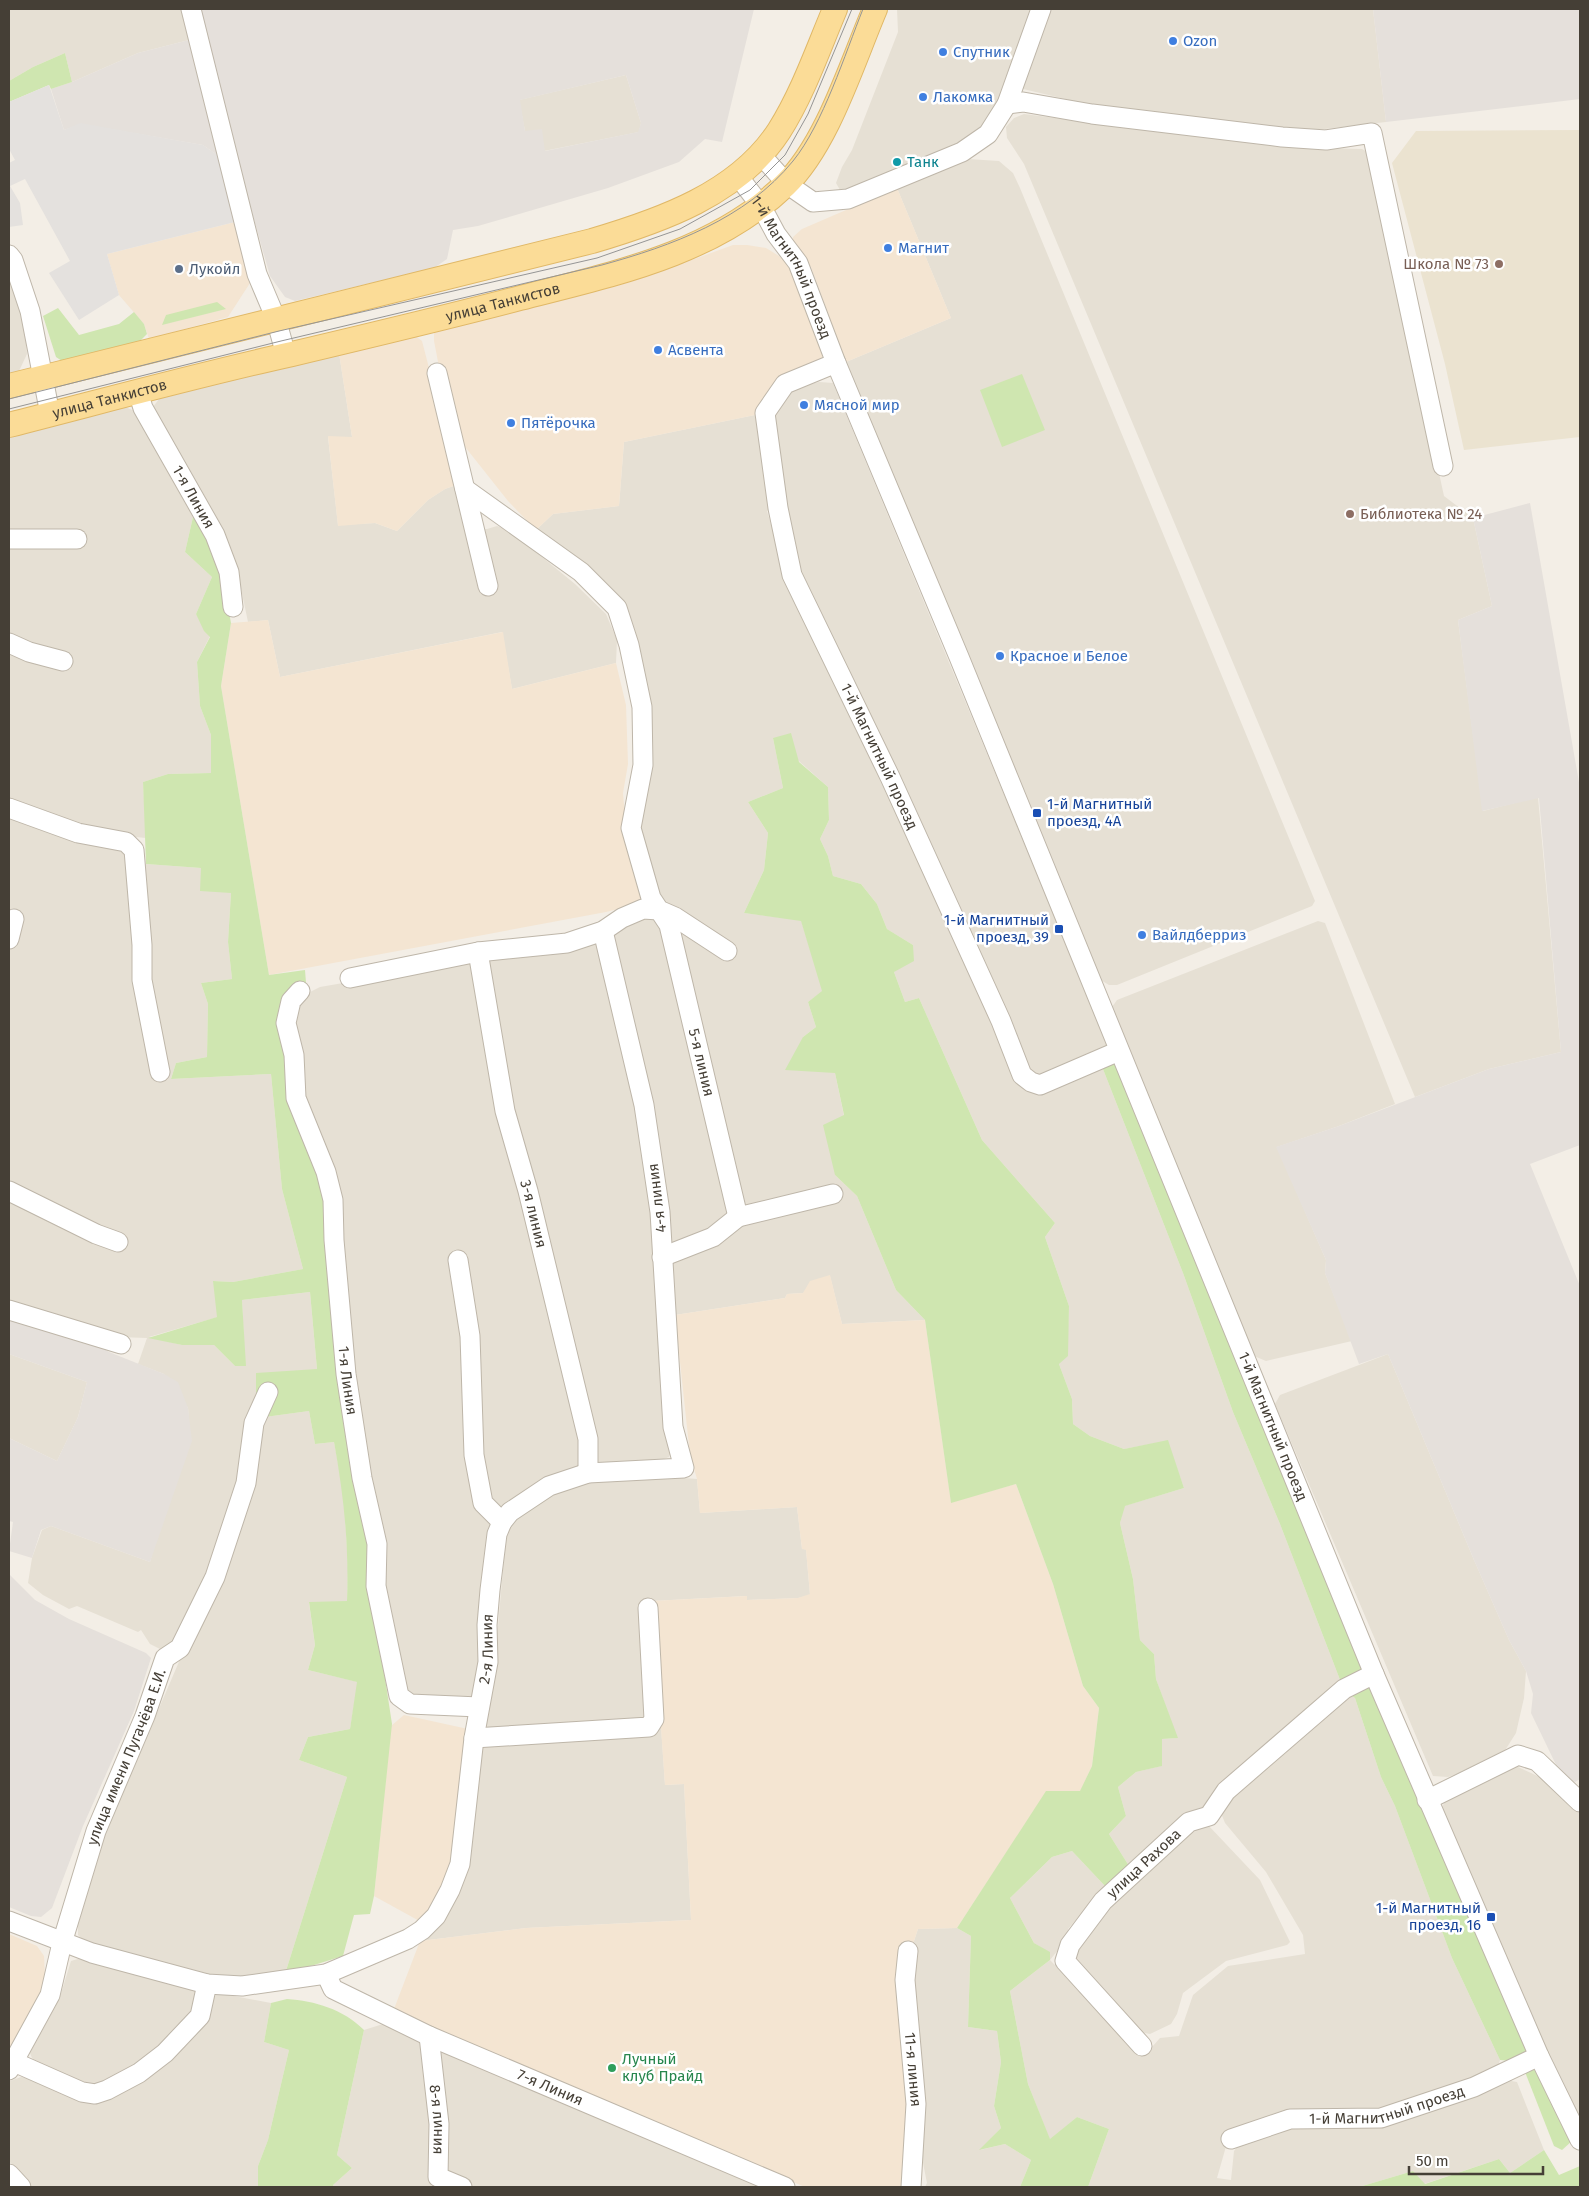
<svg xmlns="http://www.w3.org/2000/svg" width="1589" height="2196" font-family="'Fira Sans',sans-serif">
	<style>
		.residential { fill: #e6e0d4 }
		.commercial { fill: #f4e5d2 }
		.industrial { fill: #e5e0db; fill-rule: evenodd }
		.education { fill: #ebe3d0 }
		.green { fill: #cfe6b0 }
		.parking { fill: #e4e1de }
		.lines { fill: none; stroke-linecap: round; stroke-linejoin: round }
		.minor-casing { stroke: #beb6a9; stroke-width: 21 }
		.major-casing { stroke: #e0b867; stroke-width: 26 }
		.minor { stroke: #fff; stroke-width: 19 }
		.major { stroke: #fbdc97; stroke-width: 24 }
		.tram { stroke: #959595; stroke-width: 1 }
		.shop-dot { fill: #3f7fe0; stroke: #fff; stroke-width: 2 }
		.culture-dot { fill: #0f9aa8; stroke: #fff; stroke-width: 2 }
		.education-dot { fill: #8d6e63; stroke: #fff; stroke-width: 2 }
		.service-dot { fill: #5c6f8a; stroke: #fff; stroke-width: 2 }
		.transit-dot { fill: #1a4fb4; stroke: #fff; stroke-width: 2 }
		.leisure-dot { fill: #2e9e5b; stroke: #fff; stroke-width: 2 }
		.labels { text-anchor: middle; stroke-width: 5; stroke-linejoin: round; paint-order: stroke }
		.shop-label { font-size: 15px; fill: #366cbe; stroke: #fff; text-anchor: start }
		.culture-label { font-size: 15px; fill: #0d838f; stroke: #fff; text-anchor: start }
		.education-label { font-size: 15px; fill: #785e54; stroke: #fff; text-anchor: end }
		.street-label { font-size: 15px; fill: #453f36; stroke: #fff }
		.service-label { font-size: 15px; fill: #4e5e75; stroke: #fff; text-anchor: start }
		.transit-label { font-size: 15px; fill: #164399; stroke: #fff; text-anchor: end }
		.leisure-label { font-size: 15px; fill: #27864d; stroke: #fff; text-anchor: start }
	</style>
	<rect width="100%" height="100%" fill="#f3eee6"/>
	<g class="residential">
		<path d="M9,9H181L189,40L138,53L72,82L65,53L33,67L9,81Z"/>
		<path d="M897,9H1373L1386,122L1307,131L1103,108L1019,88L1001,95L981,133L960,149L850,193L840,190L836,183L842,167L852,150L898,32Z"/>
		<path d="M626,75L641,123L639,132L544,151L525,131L519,100Z"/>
		<path d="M1024,114L1282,147L1362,149L1369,153L1444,496L1473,518L1492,606L1458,620L1483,811L1538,797L1561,1052L1489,1069L1415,1097L1024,164L1007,138L1006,127L1014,118Z"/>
		<path d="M968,159L999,161L1013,173L1020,188L1315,901L1312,906L1117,985H1109L1099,979L846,362L951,318L897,188Z"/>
		<path d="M9,270L24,313L27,354L19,371L9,373Z"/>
		<path d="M339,353L352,437H328L338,525L375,523L397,531L428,500L445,489L459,484L472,529H487L497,526L509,530L575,584L606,614L617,640L616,663L512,689L502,632L280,677L268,620L248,622L238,574L153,407L159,399Z"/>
		<path d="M819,382L833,383L1107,1043V1050L1032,1080L799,574L786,530L772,415L786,390Z"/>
		<path d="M125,407L135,411L172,471L193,517L185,552L212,577L196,614L210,636L197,662L200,706L211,735V773L168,774L143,782L146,838L95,833L9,801V434Z"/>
		<path d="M755,415L770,473L774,506L767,511L787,579L853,710L1019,1084L1101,1064L1183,1273L1233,1412L1280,1524L1342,1685L1213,1806L1129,1866L1109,1834L1126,1816L1118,1787L1136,1772L1161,1766L1162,1739L1177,1738L1156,1679L1154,1654L1140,1640L1133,1579L1120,1523L1124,1506L1184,1488L1167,1441L1124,1449L1090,1436L1073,1424L1072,1399L1059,1364L1068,1327L1069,1306L1045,1237L1055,1223L982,1140L919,998L905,1002L894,972L913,945L887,929L877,904L861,884L833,876L828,856L820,839L829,820L828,787L773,738L783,788L748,802L768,833L764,870L744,913L801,920L823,991L808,1002L816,1027L803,1037L835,1073L844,1116L835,1175L857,1196L896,1290L925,1320L842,1324L830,1276L803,1293L787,1294L785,1298L675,1315L670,1263L741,1210L661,902L634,828L646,765L619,606L536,530L553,514L619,506L624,442Z"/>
		<path d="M9,813L123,845L130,854L146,864L201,868L231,893L228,942L232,979L201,983L208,1004L207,1057L176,1063L171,1079L271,1074L282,1189L303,1269L233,1282L214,1281L218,1317L149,1337L182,1345H214L235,1366H245L242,1300L310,1292L317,1369L256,1412L226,1536L177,1644L166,1652L150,1644L141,1630L138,1632L77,1606L69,1609L43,1595L28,1583L32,1558L42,1530L51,1526L150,1562L189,1422L188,1408L164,1374L138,1364L147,1338L118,1337L9,1306Z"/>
		<path d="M652,916L662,926L730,1218L669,1248L613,938L615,929L623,922Z"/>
		<path d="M1318,921L1325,923L1395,1104L1339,1126L1277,1147L1326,1260L1325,1273L1352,1341L1266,1361L1254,1356L1112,1007L1117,1000Z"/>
		<path d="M592,941L598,944L638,1107L654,1214L672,1448L669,1457L661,1460L601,1467L595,1462L510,1108L485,957Z"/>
		<path d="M470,961L585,1463L507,1507L482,1658L475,1693L472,1697L414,1695L406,1688L384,1586L346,1311L340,1196L303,1096L293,1025L298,1004L304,995L320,987Z"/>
		<path d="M9,1354L87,1382L78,1417L57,1461L9,1438Z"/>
		<path d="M1388,1354L1474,1560L1509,1640L1526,1671L1524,1698L1516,1733L1502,1755L1487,1764L1448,1777L1433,1776L1275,1404L1280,1395Z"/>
		<path d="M309,1411L315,1444L334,1442L344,1495L348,1569L347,1602L309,1603L315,1645L308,1670L358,1682L350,1729L308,1737L299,1760L347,1777L285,1974L237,1981L85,1942L78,1935V1925L106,1832L184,1650L265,1417Z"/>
		<path d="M645,1475L697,1479L700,1513L797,1507L802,1549H806L810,1595L798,1598L747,1600L746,1596L652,1601L646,1720L483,1731L495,1661L506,1535L509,1525L534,1501L589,1480Z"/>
		<path d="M1346,1692L1355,1698L1381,1777L1395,1806L1452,1958L1500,2060L1497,2069L1474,2083L1380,2114H1287L1231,2129L1217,2178L1231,2180L1234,2151L1240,2143L1289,2128L1381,2123L1506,2080L1517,2082L1544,2150L1510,2173L1499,2159L1424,2184L1413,2171L1359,2187H1088L1109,2129L1077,2117L1050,2140L1028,2084L1010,1991L1050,1960V1953L1034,1943L1010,1898L1052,1857L1072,1851L1105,1886L1068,1929L1070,1935L1050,1960L1144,2056L1160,2038L1179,2036L1193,1995L1228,1966L1305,1954L1303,1935L1266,1872L1225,1823L1221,1813L1225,1801Z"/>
		<path d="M661,1726L665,1785L684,1784L691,1920L526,1928L420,1941L481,1749L485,1745Z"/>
		<path d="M1514,1765L1546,1780L1580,1811V2117L1547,2050L1442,1807L1449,1795Z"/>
		<path d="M1208,1825L1260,1880L1290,1942L1287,1945L1226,1961L1183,1993L1177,2014L1171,2024L1150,2034L1140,2032L1076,1962L1074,1946L1113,1898L1192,1828Z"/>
		<path d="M957,1928L971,1936L968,2027L997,2031L1001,2062L994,2106L1001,2128L980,2150L1005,2144L1031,2160L1020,2187H925L927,2183L923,2163L911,1950L918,1929Z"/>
		<path d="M81,1958L196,1988L199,1995L194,2009L160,2051L96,2089L41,2070L32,2058L30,2053L59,2000L71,1961Z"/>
		<path d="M218,1993L271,2003L264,2042L289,2050L268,2140L258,2166V2187H32L9,2161L10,2081L21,2077L109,2095Z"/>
		<path d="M383,2024L419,2041L432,2122L429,2176L432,2187H334L333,2185L352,2168L337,2155L364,2030Z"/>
		<path d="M445,2048L770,2187H476L454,2181L446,2176L439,2053Z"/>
	</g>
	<g class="commercial">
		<path d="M897,188L951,318L846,362L811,267L793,248V237L802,229Z"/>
		<path d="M235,222L250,283L228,317L149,339L144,324L119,295L107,254Z"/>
		<path d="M733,245H747L766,248L779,256L795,269L823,355L818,365L781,381L755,415L624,442L619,506L553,514L536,530L508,501L462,443L440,372L434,341V332L438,326L656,273Z"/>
		<path d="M413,334L422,341L459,484L445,489L428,500L397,531L375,523L338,526L328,436L352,437L339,353Z"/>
		<path d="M268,620L280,677L503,632L512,689L616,663L626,705L628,764L623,793L626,829L642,900L638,904L606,912L269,975L221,686L231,623Z"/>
		<path d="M830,1275L842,1324L925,1320L951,1502L1016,1484L1053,1584L1083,1686L1099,1708L1092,1766L1080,1792H1046L957,1928L918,1929L911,1950L914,2148L907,2187H805L396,2013L394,2009L420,1941L526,1928L691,1920L684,1784L665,1785L652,1601L747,1596V1600L798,1598L810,1594L806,1550L802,1549L797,1507L700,1513L697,1479L690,1455L675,1315L785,1298L787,1294L803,1293L810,1281Z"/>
		<path d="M404,1715L468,1729L452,1863L446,1885L423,1923L374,1896L391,1726Z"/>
		<path d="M9,1934L37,1946L44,1956L45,1976L41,1992L9,2052Z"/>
	</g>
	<g class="industrial">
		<path d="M200,9H754L722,142L705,139L679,162L608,188L478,226L453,230L447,259L434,268L295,301L285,297L270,276L238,163ZM626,75L641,123L638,132L545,151L542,129L525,131L520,100Z"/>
		<path d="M1373,9H1580V99L1386,122Z"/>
		<path d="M189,40L220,157L203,145L81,124L64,130L51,89L72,82L138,53Z"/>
		<path d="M1530,503L1580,788V1145L1530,1164L1580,1286V1779L1575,1782L1559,1771L1531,1713L1533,1694L1526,1671L1509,1640L1474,1560L1388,1354L1359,1364L1325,1273L1326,1260L1276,1147L1339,1126L1489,1069L1561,1052L1539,798L1482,811L1458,620L1492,606L1473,518Z"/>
		<path d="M12,1317L94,1343L109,1352L164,1374L178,1382L188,1408L192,1441L150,1562L51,1526L41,1530L32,1558L9,1551L13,1522L9,1521V1438L57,1461L78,1417L87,1382L9,1354V1325Z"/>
		<path d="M9,1574L35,1600L69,1619L146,1653L151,1658L134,1711L83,1826L52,1908L41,1917L31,1916L9,1907Z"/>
	</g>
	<path class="education" d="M1580,130V437L1464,450L1445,364L1392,163L1416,131Z"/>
	<g class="green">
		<path d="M65,53L72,82L51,89L49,85L9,102V81L33,67Z"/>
		<path d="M217,302L226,309L162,325L166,315Z"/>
		<path d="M58,308L79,335L119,324L134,312L144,324L147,334L139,342L62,361L56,357L43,316Z"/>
		<path d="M1022,374L1045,430L1002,447L980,390Z"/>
		<path d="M193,517L210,543L222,574L231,623L221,686L269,975L305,970L306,983L293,987L284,999L321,1177L372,1546V1593L392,1724L374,1896L370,1914L354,1915L343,1956L285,1974L347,1777L299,1760L308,1737L350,1729L357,1682L308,1670L315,1645L309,1602L347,1601C349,1545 344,1497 334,1442L315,1444L309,1411L265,1417L256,1412V1373L317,1369L310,1292L242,1300L246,1366H235L214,1345H182L148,1338L217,1317L213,1281L233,1282L303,1269L282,1189L271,1074L171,1079L176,1063L207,1057L208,1004L201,983L232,979L228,942L231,893L200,891L201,868L146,864L143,782L168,774L211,773V735L200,706L197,662L210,637L204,631L196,614L212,577L185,552Z"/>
		<path d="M791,733L799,762L828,787L829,820L820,839L828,856L833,876L861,884L877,904L887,929L913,945L914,961L894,972L905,1002L919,998L982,1140L1055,1223L1045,1237L1069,1306L1068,1356L1059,1364L1072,1399L1073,1424L1090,1436L1124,1449L1168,1440L1184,1488L1125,1506L1120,1523L1133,1579L1140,1640L1154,1654L1156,1679L1178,1738L1162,1739V1766L1136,1772L1118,1787L1126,1816L1109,1834L1129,1866L1105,1886L1072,1851L1052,1857L1010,1898L1034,1943L1050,1952V1960L1010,1991L1028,2084L1050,2139L1077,2117L1109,2129L1088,2187H1020L1031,2160L1005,2144L979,2150L1001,2128L994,2106L1001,2062L997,2031L968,2027L971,1936L957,1928L1046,1791H1080L1092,1766L1099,1708L1083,1686L1053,1584L1016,1484L951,1503L925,1320L896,1290L857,1196L835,1175L823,1125L844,1115L835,1073L785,1070L803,1037L816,1027L808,1002L822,991L801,921L744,913L764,870L768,833L748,802L783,788L773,738Z"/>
		<path d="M1116,1063L1366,1670L1342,1685L1280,1524L1233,1412L1183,1273L1101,1064Z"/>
		<path d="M1373,1684L1526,2046V2052L1512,2061L1500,2060L1452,1958L1395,1806L1381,1777L1355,1698L1346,1692Z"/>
		<path d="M287,1999C315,2001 343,2009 364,2030L337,2155L352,2168L333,2185L334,2187H258V2166L268,2140L289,2050L264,2042L271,2003Z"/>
		<path d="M1533,2065L1538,2068L1572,2141L1562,2150L1554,2146L1525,2072Z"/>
		<path d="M1544,2150L1559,2175L1580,2166V2187H1359L1413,2171L1425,2184L1499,2159L1510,2173Z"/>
	</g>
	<path class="parking" d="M49,85L64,130L80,123L203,145L220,157L235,222L107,254L119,295L79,320L49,273L70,261L25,179L10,186L20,203L23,225L9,227V163L15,160L9,149V102Z"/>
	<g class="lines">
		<defs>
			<g id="minor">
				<path d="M191,9L257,274L276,319L286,355"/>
				<path d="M1007,104L1023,102L1092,114L1282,137L1326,140L1372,133L1443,466"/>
				<path d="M761,155L787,184L813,202L848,199L962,152L988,134L1007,104L1041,9"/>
				<path id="s1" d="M737,175L761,206L776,234L798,263L836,363L959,657L1374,1674L1539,2056L1580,2140"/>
				<path d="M9,255L13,260L30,311L50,414"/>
				<path id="s2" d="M836,363L785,384L765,413L778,508L792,575L890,777L1001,1021L1022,1075L1031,1082L1040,1085L1119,1051"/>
				<path d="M437,373L488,586"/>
				<path id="s3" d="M138,392L143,408L215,535L229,572L233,607"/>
				<path d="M465,489L581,572L617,608L629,645L642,707L643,765L631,828L651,898L659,910L675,917L727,951"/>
				<path d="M9,539H77"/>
				<path d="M9,643L29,652L63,661"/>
				<path d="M9,808L78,833L126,842L134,850L142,945V980L160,1072"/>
				<path d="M9,939L14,919"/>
				<path id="s4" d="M478,952L505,1111L528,1191L588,1439V1473"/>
				<path id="s5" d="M350,978L478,952L567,943L603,931L622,918L643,909L659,910L669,925L738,1217"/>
				<path id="s6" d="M300,991L291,1001L286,1023L294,1055L296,1098L326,1172L333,1200L334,1240L346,1374L362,1478L377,1544L376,1586L399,1696L410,1704L479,1707"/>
				<path d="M9,1191L96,1234L118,1242"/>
				<path d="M662,1257L713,1237L738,1217L833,1194"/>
				<path d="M458,1260L470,1336L474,1455L483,1503L502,1522"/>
				<path d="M9,1310L121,1344"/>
				<path d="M474,1738L649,1727L654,1719L648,1608"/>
				<path d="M1427,1800L1518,1755L1537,1761L1580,1802"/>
				<path id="s7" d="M9,1921L92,1953L207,1984L242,1986L326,1974L408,1939L422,1930L436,1916L450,1890L460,1864L474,1738L488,1662L487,1625L490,1590L497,1534L502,1522L510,1512L549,1486L588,1473L684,1468L673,1427L660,1212L644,1105L603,931"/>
				<path id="s8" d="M908,1951L905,1980L916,2104L911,2187"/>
				<path id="s9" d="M326,1974L333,1989L429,2036L785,2187"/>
				<path id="s10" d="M429,2036L439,2124L438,2177L462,2187"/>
				<path id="s11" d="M1142,2046L1065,1961L1070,1945L1103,1901L1189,1822L1209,1816L1226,1791L1344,1689L1374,1674"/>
				<path d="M14,2062L82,2092L95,2094L107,2090L139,2073L165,2053L200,2016L207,1984"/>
				<path id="s12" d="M9,2070L50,1995L62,1943L96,1831L145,1716L165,1658L180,1648L215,1577L246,1483L254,1423L268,1392"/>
				<path id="s13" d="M1231,2139L1290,2119L1381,2118L1474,2087L1539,2056"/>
				<path d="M9,2174L21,2187"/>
			</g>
			<g id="major">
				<path d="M9,386L592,241C660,221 738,194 779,131C803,93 818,49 835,9"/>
				<path id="s14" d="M9,425C103,401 197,375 292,354C368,336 444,318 520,298C613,274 713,254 785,185C827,145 852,63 875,9"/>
			</g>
		</defs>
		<use href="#minor" class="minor-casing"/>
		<use href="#major" class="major-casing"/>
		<use href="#minor" class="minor"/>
		<use href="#major" class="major"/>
		<g class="tram">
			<path d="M9,399L279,331L597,258L680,229L750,190L785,155L808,114L852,9"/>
			<path d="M9,409L281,341L602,265C671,246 746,219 793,161C823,124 845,54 863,9"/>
		</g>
	</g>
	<g class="shop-dot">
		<circle cx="1173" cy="41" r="5"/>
		<circle cx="943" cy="52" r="5"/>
		<circle cx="923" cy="97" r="5"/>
		<circle cx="888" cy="248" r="5"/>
		<circle cx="658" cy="350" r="5"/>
		<circle cx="804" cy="405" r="5"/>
		<circle cx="511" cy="423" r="5"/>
		<circle cx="1000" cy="656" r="5"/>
		<circle cx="1142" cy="935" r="5"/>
	</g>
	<circle class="culture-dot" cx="897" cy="162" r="5"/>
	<g class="education-dot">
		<circle cx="1499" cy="264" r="5"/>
		<circle cx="1350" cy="514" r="5"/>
	</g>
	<circle class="service-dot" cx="179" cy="269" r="5"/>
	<g class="transit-dot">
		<rect x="1032" y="808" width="10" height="10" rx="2.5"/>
		<rect x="1054" y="924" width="10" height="10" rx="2.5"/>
		<rect x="1486" y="1912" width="10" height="10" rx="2.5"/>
	</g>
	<circle class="leisure-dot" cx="612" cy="2068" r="5"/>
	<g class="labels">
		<g class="shop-label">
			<text x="1183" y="46">Ozon</text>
			<text x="953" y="57">Спутник</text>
			<text x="933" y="102">Лакомка</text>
			<text x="898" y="253">Магнит</text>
			<text x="668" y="355">Асвента</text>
			<text x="814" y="410">Мясной мир</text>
			<text x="521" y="428">Пятёрочка</text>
			<text x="1010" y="661">Красное и Белое</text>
			<text x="1152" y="940">Вайлдберриз</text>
		</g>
		<g class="culture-label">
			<text x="907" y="167">Танк</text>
		</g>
		<g class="education-label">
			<text x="1489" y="269">Школа № 73</text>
			<text x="1360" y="519" text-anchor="start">Библиотека № 24</text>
		</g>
		<g class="street-label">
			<text dy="5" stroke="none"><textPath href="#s1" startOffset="108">1-й Магнитный проезд</textPath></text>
			<text dy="5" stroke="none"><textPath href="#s14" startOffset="509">улица Танкистов</textPath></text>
			<text dy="5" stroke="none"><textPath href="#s14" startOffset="104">улица Танкистов</textPath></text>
			<text dy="5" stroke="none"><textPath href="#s3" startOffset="119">1-я Линия</textPath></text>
			<text dy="5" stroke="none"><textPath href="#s2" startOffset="456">1-й Магнитный проезд</textPath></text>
			<text dy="5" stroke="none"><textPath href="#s5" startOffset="479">5-я линия</textPath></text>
			<text transform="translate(657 1198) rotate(-97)" y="5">4-я линия</text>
			<text dy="5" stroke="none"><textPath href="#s4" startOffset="268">3-я линия</textPath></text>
			<text dy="5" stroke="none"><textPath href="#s6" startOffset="402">1-я Линия</textPath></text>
			<text dy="5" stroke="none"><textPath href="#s1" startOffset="1364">1-й Магнитный проезд</textPath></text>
			<text dy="5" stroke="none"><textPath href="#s7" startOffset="728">2-я Линия</textPath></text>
			<text dy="5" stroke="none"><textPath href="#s12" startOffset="336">улица имени Пугачёва Е.И.</textPath></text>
			<text dy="5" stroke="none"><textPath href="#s11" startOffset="242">улица Рахова</textPath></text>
			<text dy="5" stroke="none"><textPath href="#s8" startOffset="119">11-я линия</textPath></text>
			<text dy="5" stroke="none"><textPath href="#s9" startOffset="255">7-я Линия</textPath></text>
			<text dy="5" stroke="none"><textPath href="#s13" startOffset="161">1-й Магнитный проезд</textPath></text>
			<text dy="5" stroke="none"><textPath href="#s10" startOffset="84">8-я линия</textPath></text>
		</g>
		<g class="service-label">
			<text x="189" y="274">Лукойл</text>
		</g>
		<g class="transit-label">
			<text x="1047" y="809" text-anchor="start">1-й Магнитный<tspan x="1047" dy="17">проезд, 4А</tspan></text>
			<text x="1049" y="925">1-й Магнитный<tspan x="1049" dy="17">проезд, 39</tspan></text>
			<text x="1481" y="1913">1-й Магнитный<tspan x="1481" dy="17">проезд, 16</tspan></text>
		</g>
		<g class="leisure-label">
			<text x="622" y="2064">Лучный<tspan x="622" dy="17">клуб Прайд</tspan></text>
		</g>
	</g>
	<rect width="1589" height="2196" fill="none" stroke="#453f36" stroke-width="20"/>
	<path d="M1409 2166v8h134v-8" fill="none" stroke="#453f36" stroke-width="2.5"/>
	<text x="1416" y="2166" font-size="15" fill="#453f36" stroke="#ffffff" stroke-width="4" paint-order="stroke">50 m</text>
</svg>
